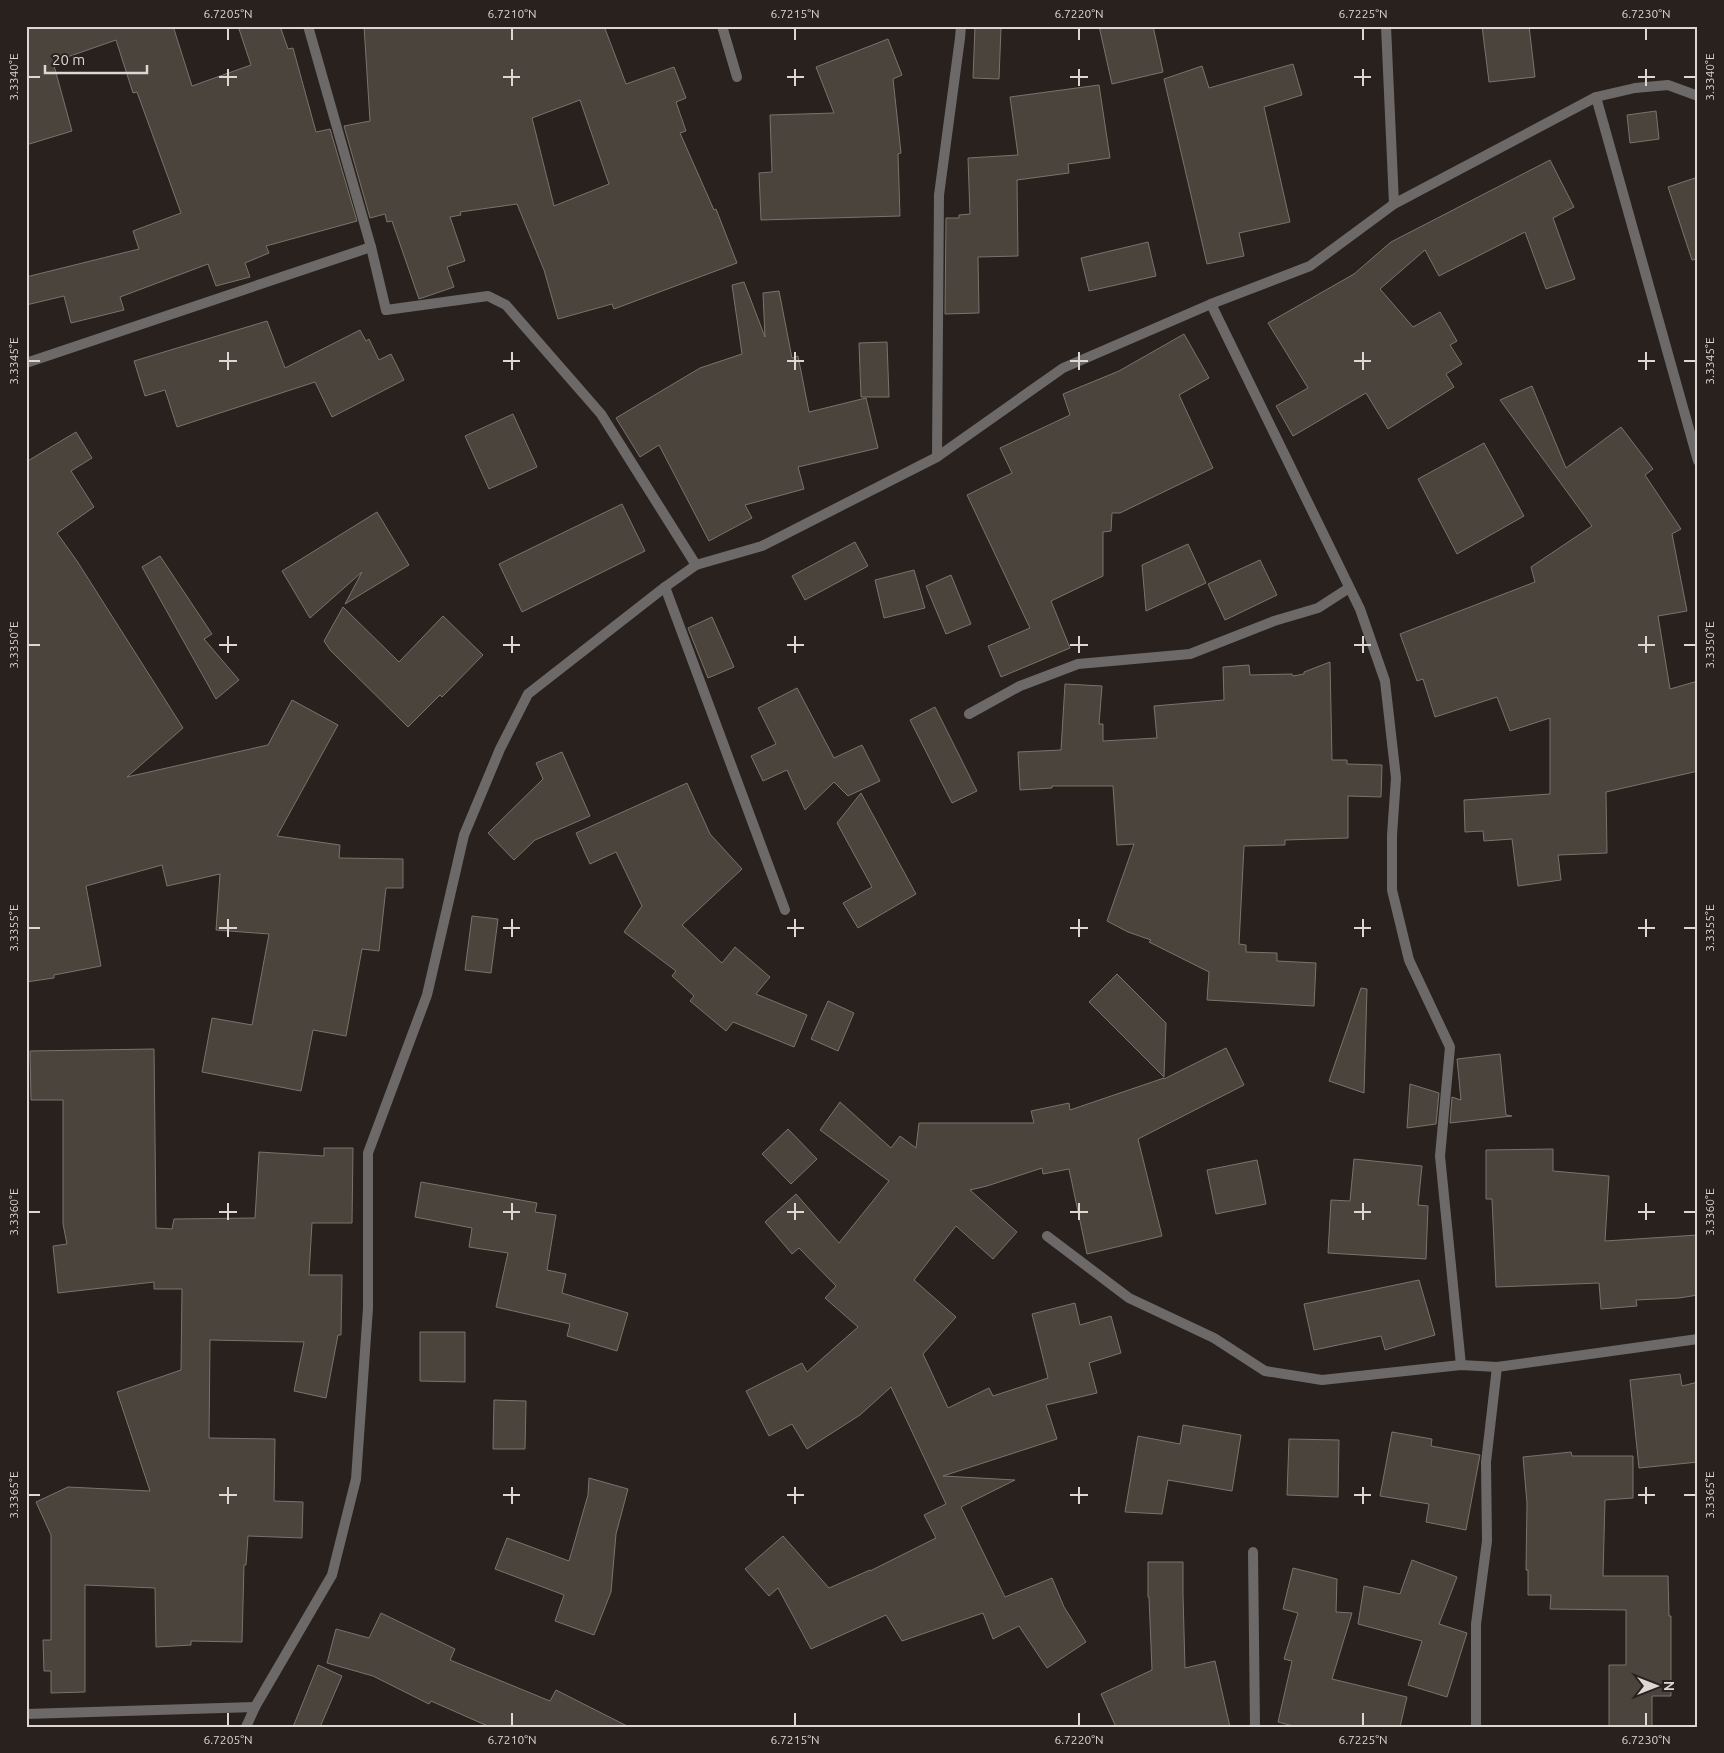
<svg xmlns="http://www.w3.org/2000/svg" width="1724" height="1753" font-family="Ubuntu,sans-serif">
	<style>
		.building { fill: #4a443d; stroke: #7a736b; fill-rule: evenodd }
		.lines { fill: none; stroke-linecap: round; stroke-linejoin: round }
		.street { stroke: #6e6969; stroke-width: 10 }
		.ticks { fill: none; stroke: #ddd7d4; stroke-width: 2 }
		.neatline { fill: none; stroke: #ddd7d4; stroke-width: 2 }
		.ticks-label { font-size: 12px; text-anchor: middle; fill: #ddd7d4 }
	</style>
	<rect width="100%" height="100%" fill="#29211d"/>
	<g class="building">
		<path d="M26,26H173L192,86L251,65L238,26H280L288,49L293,48L316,132L330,129L357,221L266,246L269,253L245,263L250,277L216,286L208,264L120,297L124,310L71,323L64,296L26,305V277L139,249L133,231L181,213L137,92L133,93L116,40L53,62L72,131L26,145Z"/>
		<path d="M364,26H604L626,84L674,67L686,98L676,102L686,131L680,133L714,210L716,209L737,263L614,309L612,304L558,319L544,270L517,204L460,212L461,215L450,217L465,261L447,267L454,287L419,299L392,221L387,222L385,214L370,218L344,126L370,121ZM580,100L609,184L554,206L532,118Z"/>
		<path d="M1099,26H1153L1163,72L1112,84Z"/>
		<path d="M1482,26H1529L1535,77L1489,82Z"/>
		<path d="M975,27L1001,28L999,79L973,78Z"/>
		<path d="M888,39L902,75L893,79L901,153L898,154L900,216L761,220L759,173L772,172L770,115L834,113L816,67Z"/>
		<path d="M1293,64L1302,95L1264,107L1290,222L1239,233L1244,256L1207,264L1164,79L1202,66L1209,88Z"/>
		<path d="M1099,85L1110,158L1068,164L1069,173L1017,180L1018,256L978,257L979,313L945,314L946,218H959V215L970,214L968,158L1018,155L1010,97Z"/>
		<path d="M1656,111L1659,139L1630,143L1627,115Z"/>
		<path d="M1550,160L1574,207L1553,218L1575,279L1546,289L1525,232L1439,276L1425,250L1380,289L1413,327L1440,312L1457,341L1450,345L1462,364L1446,374L1454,387L1388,429L1366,393L1293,436L1276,406L1308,388L1268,323L1354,274L1391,242Z"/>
		<path d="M1698,177V259L1692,260L1668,187Z"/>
		<path d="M1148,242L1156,276L1089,291L1081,258Z"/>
		<path d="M744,282L765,337L763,293L779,291L792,358L798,356L809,412L866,398L878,448L798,467L804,489L745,505L752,518L709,541L659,445L640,457L616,418L700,368L742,354L732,285Z"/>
		<path d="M267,321L285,368L360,330L366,341L369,339L379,360L391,354L404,380L332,417L315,382L177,427L165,390L145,396L134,361Z"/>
		<path d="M1184,334L1209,378L1179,395L1213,468L1120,513H1112L1111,531L1103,532V576L1051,601L1070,648L1001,677L988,646L1030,628L967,495L1012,473L1000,448L1070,415L1063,394L1119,371Z"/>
		<path d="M887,342L889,397H861L859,343Z"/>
		<path d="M1532,386L1566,468L1621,427L1653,469L1645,475L1681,529L1672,534L1687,611L1658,616L1670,689L1698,681V771L1606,792L1607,853L1558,855L1561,880L1518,886L1512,839L1484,841L1483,831L1465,832L1464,800L1550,794V718L1510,731L1497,697L1435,717L1423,679L1417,681L1400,634L1535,582L1531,567L1592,526L1500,400Z"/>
		<path d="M513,414L537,467L489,489L465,436Z"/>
		<path d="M76,432L92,458L71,471L94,507L57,533L77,561L183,728L127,777L268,745L292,700L338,725L277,836L340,845L339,858L403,859V888H386L379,951L362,949L346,1036L313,1030L301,1091L202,1072L212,1018L252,1025L269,934L216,930L220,874L167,886L162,865L86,886L101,966L54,975V978L26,982V462Z"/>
		<path d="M1484,443L1524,516L1457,554L1418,479Z"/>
		<path d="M622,504L645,551L522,612L499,564Z"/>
		<path d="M377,512L409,565L345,604L362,572L310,618L282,571Z"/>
		<path d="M855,542L868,566L805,600L792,576Z"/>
		<path d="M1188,544L1206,583L1146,611L1142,565Z"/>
		<path d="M160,556L212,634L204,639L239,680L216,699L142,567Z"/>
		<path d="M1260,560L1277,595L1225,620L1208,584Z"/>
		<path d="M914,570L925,608L884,618L875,580Z"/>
		<path d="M951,575L971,624L946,634L926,586Z"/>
		<path d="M343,607L399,662L443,616L483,655L442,697L440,695L408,727L330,650L324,641Z"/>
		<path d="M712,617L734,667L708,678L688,628Z"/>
		<path d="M1330,662L1332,760H1347V764L1382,765L1381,797L1348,796V838L1285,840V845L1244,846L1239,944L1246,945V952L1277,953V961L1316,963L1314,1006L1207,1000L1209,972L1149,942L1151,940L1128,932L1107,921L1134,844L1117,845L1113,786H1052V788L1020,790L1018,752L1061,750L1065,684L1102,686L1099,724H1103V741L1157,738L1154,706L1224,700L1223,667L1249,665L1250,675L1292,674L1293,676L1304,674V672Z"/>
		<path d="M797,688L834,758L862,745L880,781L848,796L834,782L805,810L787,770L763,781L751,756L776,744L758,708Z"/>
		<path d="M935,707L977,791L952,803L910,720Z"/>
		<path d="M562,752L590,816L535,840L514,860L488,833L543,779L536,763Z"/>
		<path d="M687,783L710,834L742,869L682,925L722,963L735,947L770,977L756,994L807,1015L794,1047L733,1022L726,1031L690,1001L694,996L672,976L676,971L624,932L642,906L616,852L590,864L576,833Z"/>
		<path d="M861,793L916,894L858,928L843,903L872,887L837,823Z"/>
		<path d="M472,916L498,919L491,973L465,970Z"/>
		<path d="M1117,974L1166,1023L1164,1077L1089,1002Z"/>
		<path d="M1361,988L1367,989L1364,1093L1329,1081Z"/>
		<path d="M828,1001L854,1013L838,1051L811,1039Z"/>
		<path d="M1226,1048L1244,1085L1138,1139L1162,1236L1087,1254L1069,1169L1043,1174L1042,1168L987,1186L970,1190L1017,1232L993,1259L956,1226L914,1280L956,1317L923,1354L948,1408L989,1388L993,1396L1048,1378L1032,1314L1075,1303L1080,1325L1111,1316L1121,1353L1089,1363L1097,1393L1046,1405L1057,1439L943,1476L1015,1480L961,1507L1005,1597L1052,1578L1064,1607L1086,1642L1047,1668L1019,1626L993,1639L983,1613L902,1641L886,1615L811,1649L778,1588L769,1596L745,1569L783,1536L829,1588L870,1570V1571L936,1538L924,1515L946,1504L891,1387L860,1415L807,1449L792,1424L769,1436L746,1391L802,1363L807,1372L858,1327L825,1298L836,1286L799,1248L792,1254L765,1222L796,1194L839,1243L889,1181L820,1130L840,1102L891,1148L900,1136L916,1148L919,1123H1034L1031,1111L1069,1103L1070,1110L1164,1078V1079Z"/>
		<path d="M154,1049L156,1228L172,1229L174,1219L255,1218L259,1152L324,1156V1148H353L352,1223H312L309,1275H342L341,1335H338L326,1398L294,1391L304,1342L210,1340L209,1438L275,1439L274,1501L303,1502L302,1538L248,1536L246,1565H244L242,1642L191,1641V1645L156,1647L155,1588L85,1585V1692L51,1693V1671H44L43,1640H51V1535L36,1502L68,1487L150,1491L117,1392L181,1370L182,1289H154V1282L58,1293L53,1246L67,1244L63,1224V1100H31L30,1051Z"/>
		<path d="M1500,1054L1506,1115L1512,1116L1450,1123L1452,1097L1461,1100L1457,1059Z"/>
		<path d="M1410,1084L1439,1093L1436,1124L1407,1128Z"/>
		<path d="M788,1129L817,1159L791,1184L762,1154Z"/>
		<path d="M1553,1149V1171L1609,1176L1605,1241L1698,1235V1295L1679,1298L1636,1300L1637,1306L1601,1309L1599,1283L1496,1287L1492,1199H1486V1150Z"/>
		<path d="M1354,1159L1422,1166L1418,1205L1428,1206L1426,1259L1328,1253L1331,1200L1350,1201Z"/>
		<path d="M1257,1160L1266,1204L1216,1214L1207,1170Z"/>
		<path d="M421,1182L537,1203L535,1212L556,1215L547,1270L566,1274L562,1293L628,1313L617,1351L567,1336L570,1324L496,1307L508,1253L469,1247L472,1228L415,1217Z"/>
		<path d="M1419,1280L1435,1335L1385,1350L1381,1336L1314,1350L1304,1304Z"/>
		<path d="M420,1332H465V1382L420,1381Z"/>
		<path d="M1680,1374L1682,1386L1698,1382V1462L1639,1468L1630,1380Z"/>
		<path d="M494,1400L526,1401L525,1449H493Z"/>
		<path d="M1183,1425L1241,1435L1232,1491L1168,1480L1162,1514L1125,1512L1138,1436L1180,1444Z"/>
		<path d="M1392,1432L1432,1439L1431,1446L1480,1455L1466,1530L1426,1522L1429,1504L1380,1496Z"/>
		<path d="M1289,1439L1339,1440L1338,1497L1287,1495Z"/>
		<path d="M1571,1452L1572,1456H1633V1498L1605,1500L1603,1576H1668L1669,1616H1671V1696H1652V1727H1609V1665H1626V1610L1550,1609L1551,1595H1528V1570H1526L1527,1503L1523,1457Z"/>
		<path d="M589,1478L628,1489L616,1534L611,1592L594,1635L555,1621L564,1595L495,1569L507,1538L569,1561L588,1495Z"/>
		<path d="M1412,1560L1457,1577L1439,1624L1467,1633L1447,1697L1408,1685L1422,1641L1358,1624L1364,1586L1400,1594Z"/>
		<path d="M1148,1562H1183V1595L1185,1668L1215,1661L1230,1727H1116L1101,1694L1152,1670L1149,1597H1148Z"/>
		<path d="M1293,1568L1337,1579L1336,1612L1352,1613L1332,1679L1407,1697L1400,1727H1297L1278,1722L1292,1661L1284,1659L1298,1613L1283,1609Z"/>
		<path d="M381,1613L455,1649L450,1660L550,1701L556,1690L629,1727H490L431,1701L429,1704L373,1676L327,1663L336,1629L369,1638Z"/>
		<path d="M318,1665L342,1676L320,1727H293Z"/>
	</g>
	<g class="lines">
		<g class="street">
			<path d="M308,26L371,247L386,310L488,296L506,305L601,414L696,565"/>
			<path d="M722,26L737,77"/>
			<path d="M1386,26L1394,204"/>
			<path d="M1596,97L1698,461"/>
			<path d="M1211,304L1360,609L1385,681L1396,778L1392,835V890L1409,960L1450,1047L1440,1156L1461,1365"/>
			<path d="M26,363L371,247"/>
			<path d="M937,457L939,195L960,38L961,26"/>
			<path d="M665,587L785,910"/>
			<path d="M969,714L1020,686L1078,664L1190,654L1274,621L1318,608L1349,588"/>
			<path d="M1047,1236L1129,1298L1214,1338L1265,1371L1322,1380L1461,1365L1497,1367L1698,1339"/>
			<path d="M1253,1552L1255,1727"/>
			<path d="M26,1714L255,1707"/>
			<path d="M246,1727L255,1707L332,1575L356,1479L368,1308V1153L427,995L464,835L500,749L528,694L665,587L696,565L762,546L937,457L1063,368L1211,304L1310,266L1394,204L1596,97L1635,88L1668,85L1698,96"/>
			<path d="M1476,1727V1624L1487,1541L1486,1462L1497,1367"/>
		</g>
	</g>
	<path class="ticks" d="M228,28V40M512,28V40M795,28V40M1079,28V40M1363,28V40M1646,28V40M228,69V86M512,69V86M795,69V86M1079,69V86M1363,69V86M1646,69V86M28,77H40M219,77H237M503,77H520M787,77H804M1070,77H1088M1354,77H1371M1638,77H1655M1684,77H1696M228,352V370M512,352V370M795,352V370M1079,352V370M1363,352V370M1646,352V370M28,361H40M219,361H237M503,361H520M787,361H804M1070,361H1088M1354,361H1371M1638,361H1655M1684,361H1696M228,636V653M512,636V653M795,636V653M1079,636V653M1363,636V653M1646,636V653M28,645H40M219,645H237M503,645H520M787,645H804M1070,645H1088M1354,645H1371M1638,645H1655M1684,645H1696M228,919V937M512,919V937M795,919V937M1079,919V937M1363,919V937M1646,919V937M28,928H40M219,928H237M503,928H520M787,928H804M1070,928H1088M1354,928H1371M1638,928H1655M1684,928H1696M228,1203V1220M512,1203V1220M795,1203V1220M1079,1203V1220M1363,1203V1220M1646,1203V1220M28,1212H40M219,1212H237M503,1212H520M787,1212H804M1070,1212H1088M1354,1212H1371M1638,1212H1655M1684,1212H1696M228,1487V1504M512,1487V1504M795,1487V1504M1079,1487V1504M1363,1487V1504M1646,1487V1504M28,1495H40M219,1495H237M503,1495H520M787,1495H804M1070,1495H1088M1354,1495H1371M1638,1495H1655M1684,1495H1696M228,1713V1726M512,1713V1726M795,1713V1726M1079,1713V1726M1363,1713V1726M1646,1713V1726"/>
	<rect width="1724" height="1753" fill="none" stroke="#29211d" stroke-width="55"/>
	<g transform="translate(1656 1686) rotate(90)" stroke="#29211d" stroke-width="4" paint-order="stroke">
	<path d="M0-4L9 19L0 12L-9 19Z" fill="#ddd7d4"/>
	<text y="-8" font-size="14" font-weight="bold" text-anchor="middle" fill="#ddd7d4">N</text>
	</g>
	<path d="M45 65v8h102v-8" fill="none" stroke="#ddd7d4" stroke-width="2.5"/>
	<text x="52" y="65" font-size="15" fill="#ddd7d4" stroke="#29211d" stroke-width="4" paint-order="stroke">20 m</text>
	<rect x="28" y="28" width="1668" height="1698" class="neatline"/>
	<g class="ticks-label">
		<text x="228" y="18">6.7205°N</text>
		<text x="512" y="18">6.7210°N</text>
		<text x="795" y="18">6.7215°N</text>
		<text x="1079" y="18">6.7220°N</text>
		<text x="1363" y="18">6.7225°N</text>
		<text x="1646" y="18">6.7230°N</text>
		<text transform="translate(1710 77) rotate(-90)" y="4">3.3340°E</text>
		<text transform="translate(14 77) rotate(-90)" y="4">3.3340°E</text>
		<text transform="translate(1710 361) rotate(-90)" y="4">3.3345°E</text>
		<text transform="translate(14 361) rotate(-90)" y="4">3.3345°E</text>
		<text transform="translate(1710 645) rotate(-90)" y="4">3.3350°E</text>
		<text transform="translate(14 645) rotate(-90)" y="4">3.3350°E</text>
		<text transform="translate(1710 928) rotate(-90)" y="4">3.3355°E</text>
		<text transform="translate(14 928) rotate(-90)" y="4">3.3355°E</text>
		<text transform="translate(1710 1212) rotate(-90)" y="4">3.3360°E</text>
		<text transform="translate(14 1212) rotate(-90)" y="4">3.3360°E</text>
		<text transform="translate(14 1495) rotate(-90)" y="4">3.3365°E</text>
		<text transform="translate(1710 1495) rotate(-90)" y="4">3.3365°E</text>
		<text x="228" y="1744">6.7205°N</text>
		<text x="512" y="1744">6.7210°N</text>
		<text x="795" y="1744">6.7215°N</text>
		<text x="1079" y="1744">6.7220°N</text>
		<text x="1363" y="1744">6.7225°N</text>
		<text x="1646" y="1744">6.7230°N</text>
	</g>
</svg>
